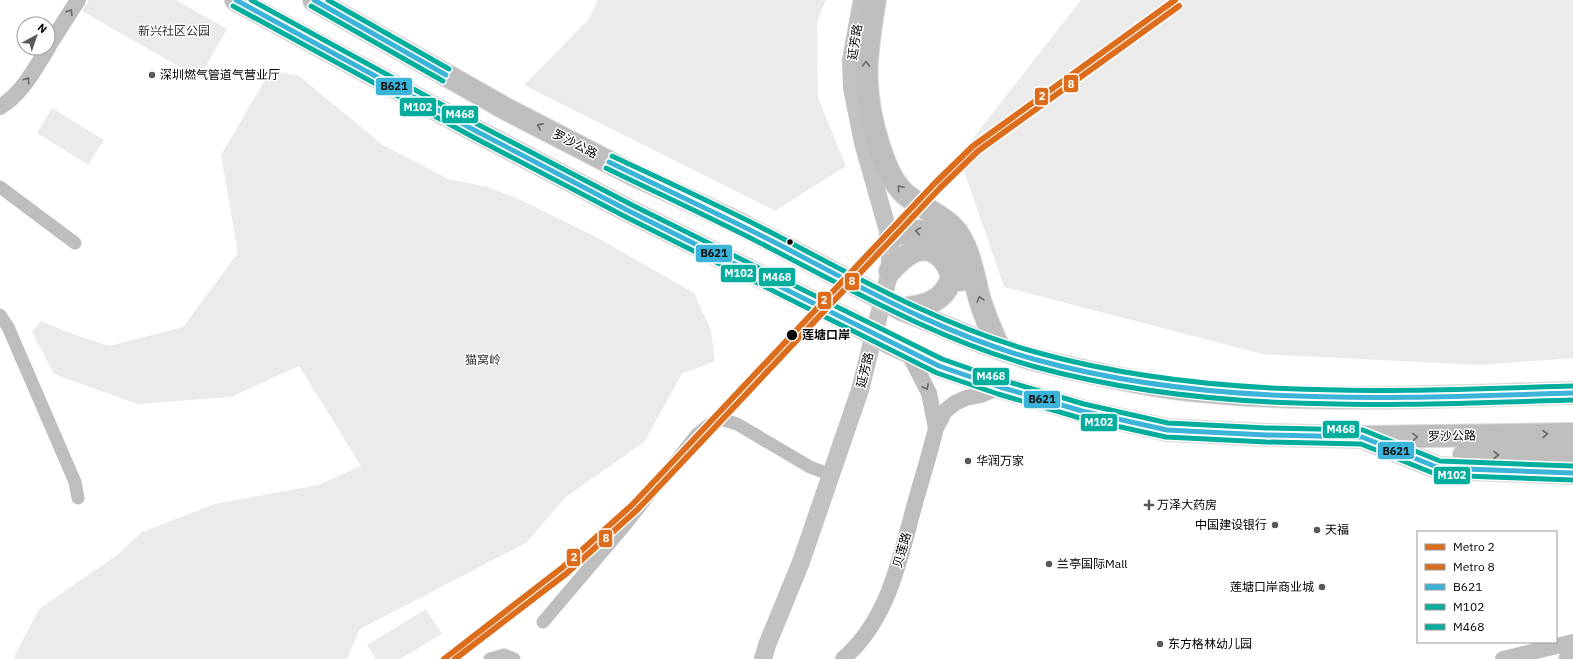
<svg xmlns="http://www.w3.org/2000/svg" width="1573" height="659" font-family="'IBM Plex Sans','Noto Sans SC',sans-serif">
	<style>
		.green { fill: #ebebeb }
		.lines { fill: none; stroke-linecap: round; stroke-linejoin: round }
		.trunk-casing { stroke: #dbdbdb; stroke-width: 24 }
		.motorway-casing { stroke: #dbdbdb; stroke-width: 24 }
		.minor { stroke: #bebebe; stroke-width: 13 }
		.tertiary { stroke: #bebebe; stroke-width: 16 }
		.secondary { stroke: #c2c2c2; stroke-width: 18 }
		.trunk { stroke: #bebebe; stroke-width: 22 }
		.motorway { stroke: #bebebe; stroke-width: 22 }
		.trunk-bridge-casing { stroke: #dbdbdb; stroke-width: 24; stroke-linecap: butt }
		.trunk-bridge { stroke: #bebebe; stroke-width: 22 }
		.bus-1-casing { stroke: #fff; stroke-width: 8 }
		.bus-2-casing { stroke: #fff; stroke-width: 8 }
		.bus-3-casing { stroke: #fff; stroke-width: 8 }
		.bus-1 { stroke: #3cb4d9; stroke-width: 5 }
		.bus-2 { stroke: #01ad9c; stroke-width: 5 }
		.bus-3 { stroke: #01ad9c; stroke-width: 5 }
		.metro-1-casing { stroke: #fff; stroke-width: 9 }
		.metro-2-casing { stroke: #fff; stroke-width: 9 }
		.metro-1 { stroke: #db6d1c; stroke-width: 6 }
		.metro-2 { stroke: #db6d1c; stroke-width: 6 }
		.oneway { stroke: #686868 }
		.poi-dot { fill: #595959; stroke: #fff; stroke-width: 1.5 }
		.bus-dot { fill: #000; stroke: #fff; stroke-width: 1.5 }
		.labels { text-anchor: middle; stroke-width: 3; stroke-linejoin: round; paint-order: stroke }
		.park-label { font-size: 12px; fill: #313131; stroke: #fff }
		.street-label { font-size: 12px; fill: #000; stroke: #fff }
		.poi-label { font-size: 12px; fill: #000; stroke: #fff; text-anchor: start }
		.stop-label { font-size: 12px; font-weight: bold; fill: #000; stroke: #fff; text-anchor: start }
		.line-badge { stroke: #fff; stroke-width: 1.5 }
		.badge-label { font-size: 11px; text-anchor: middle; font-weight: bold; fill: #fff }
		.pale-badge-label { font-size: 11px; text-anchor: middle; font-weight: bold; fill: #111 }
	</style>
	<rect width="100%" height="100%" fill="#fff"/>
	<g class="green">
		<path d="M89,0H176L227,29L199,78L82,11Z"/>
		<path d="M598,0H826L817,22L818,98L846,166L775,211L524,85L589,19Z"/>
		<path d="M1081,0H1573V358L1481,365L1262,354L1004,287L959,156Z"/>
		<path d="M271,70L299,76L383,145L448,179L488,187L523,201L596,237L694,293L711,330L715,361L682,374L644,442L566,497L526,543L360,629L347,659H13L39,609L117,555L142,532L215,504L318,485L361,466L299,366L231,397L137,404L54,374L32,332L41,321L67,332L109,346L183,327L238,253L221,155Z"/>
		<path d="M52,108L104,140L88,165L37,133Z"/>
		<path d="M426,609L442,634L400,659H376L367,645Z"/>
	</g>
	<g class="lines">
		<defs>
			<g id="trunk">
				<path d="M236,0L476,131L629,211L850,321"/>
				<path d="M314,0L506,109L632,174L734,221L862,288"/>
				<path d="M875,0C865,58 861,92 880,149C886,166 892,182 905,194C922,209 949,217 960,237C971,255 974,280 980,300C985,317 992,332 999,348"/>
				<path d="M890,238C909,227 935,228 948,248C955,258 957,269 960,280"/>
				<path d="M890,271C896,265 902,258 909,254C929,241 947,257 952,277C944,302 926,306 901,309"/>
				<path d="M901,309C947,327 992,349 1040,361C1086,372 1134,383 1181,389C1311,404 1443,396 1573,393"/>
				<path d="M890,343L939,366L1000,387L1082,411L1167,430L1266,435L1362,437L1573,434"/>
				<path d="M1369,440L1439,468L1573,473"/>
				<path d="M1464,455H1573"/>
			</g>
			<path id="motorway" d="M1570,659L1573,658"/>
		</defs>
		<use href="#trunk" class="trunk-casing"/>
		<use href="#motorway" class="motorway-casing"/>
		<g class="minor">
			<path d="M0,187L75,243"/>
			<path d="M0,315L8,327L75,482L78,498"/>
			<path d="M543,622L627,523L697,434L711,423L724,420L737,424L810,467L831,475"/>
			<path d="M490,659L504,655L514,659"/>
		</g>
		<g class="tertiary">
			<path d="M48,47L78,0"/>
			<path d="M0,107C22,94 34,70 48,48"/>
			<path d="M908,352L929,393L936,428"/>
			<path d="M843,659C888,620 899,562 914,507C921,481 930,454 936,428L945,411L955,403L966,398L981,395L1000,387"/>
			<path d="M1503,659L1573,642"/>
		</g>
		<path class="secondary" d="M763,659L767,645L801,562L860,390L890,271V238L863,143L852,88L851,60L862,0"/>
		<use href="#trunk" class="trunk"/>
		<use href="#motorway" class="motorway"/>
		<defs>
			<g id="trunk-bridge">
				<path d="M862,288L901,309"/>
				<path d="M850,321L890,343"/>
			</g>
		</defs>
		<use href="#trunk-bridge" class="trunk-bridge-casing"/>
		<use href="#trunk-bridge" class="trunk-bridge"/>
		<defs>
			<g id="bus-1">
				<path d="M236,0L476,131L629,211L939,366L1000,387L1082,411L1167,430L1266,435L1362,437L1439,468L1573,473"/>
				<path d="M314,0L446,75"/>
				<path d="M609,162C664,189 719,214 774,242C859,286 944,335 1037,360C1212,408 1394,398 1573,393"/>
			</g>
			<g id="bus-2">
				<path d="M233,6L473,137L626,217L937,373L998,394L1080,418L1166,437L1266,442L1361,444L1438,475L1573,480"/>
				<path d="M311,6L443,81"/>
				<path d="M606,168C659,194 714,219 766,246C853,291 941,341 1036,367C1211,415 1394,405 1573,400"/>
			</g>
			<g id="bus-3">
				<path d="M251,0L479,125L632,205L942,359L1002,380L1084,404L1168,423L1266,428L1363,430L1440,461L1573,466"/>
				<path d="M328,0L449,69"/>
				<path d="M612,156C667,182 722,207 776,235C861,280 946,328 1039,353C1213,401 1395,391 1573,386"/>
			</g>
		</defs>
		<use href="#bus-1" class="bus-1-casing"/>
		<use href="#bus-2" class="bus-2-casing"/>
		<use href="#bus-3" class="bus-3-casing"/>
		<use href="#bus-1" class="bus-1"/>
		<use href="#bus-2" class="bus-2"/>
		<use href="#bus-3" class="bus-3"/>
		<defs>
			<path id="metro-1" d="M444,659L563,567L632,505L935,183L973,146L1175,0"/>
			<path id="metro-2" d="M455,659L567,573L637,510L940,188L978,151L1179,6"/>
		</defs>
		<use href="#metro-1" class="metro-1-casing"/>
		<use href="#metro-2" class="metro-2-casing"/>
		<use href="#metro-1" class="metro-1"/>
		<use href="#metro-2" class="metro-2"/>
	</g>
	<defs><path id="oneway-chevron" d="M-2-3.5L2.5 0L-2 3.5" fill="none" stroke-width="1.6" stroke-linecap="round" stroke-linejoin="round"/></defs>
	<g class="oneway">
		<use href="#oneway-chevron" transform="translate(70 12) rotate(-58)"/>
		<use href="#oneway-chevron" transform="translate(866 64) rotate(-89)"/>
		<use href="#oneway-chevron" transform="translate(27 80) rotate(-56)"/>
		<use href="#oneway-chevron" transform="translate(540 126) rotate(-153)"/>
		<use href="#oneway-chevron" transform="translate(900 188) rotate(-130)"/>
		<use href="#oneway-chevron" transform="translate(918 231) rotate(-172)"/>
		<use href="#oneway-chevron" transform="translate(980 299) rotate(-106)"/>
		<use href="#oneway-chevron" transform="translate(926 387) rotate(63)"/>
		<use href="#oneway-chevron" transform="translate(1545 434) rotate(-1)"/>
		<use href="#oneway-chevron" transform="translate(1415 437) rotate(-1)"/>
		<use href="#oneway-chevron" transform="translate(1496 455)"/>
	</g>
	<g class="poi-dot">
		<circle cx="152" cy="75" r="4"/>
		<circle cx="968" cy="461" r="4"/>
		<path d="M1147 499h4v4h4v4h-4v4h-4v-4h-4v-4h4z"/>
		<circle cx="1275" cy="525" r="4"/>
		<circle cx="1317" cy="530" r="4"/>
		<circle cx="1049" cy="564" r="4"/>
		<circle cx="1322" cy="587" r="4"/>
		<circle cx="1160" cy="644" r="4"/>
	</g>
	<g class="bus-dot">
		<circle cx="790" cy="242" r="3.5"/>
		<circle cx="792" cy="335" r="6"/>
	</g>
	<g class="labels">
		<g class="park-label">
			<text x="174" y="35">新兴社区公园</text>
			<text x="483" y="364">猫窝岭</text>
		</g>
		<g class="street-label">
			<text transform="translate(855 42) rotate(-81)" y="4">延芳路</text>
			<text transform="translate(575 144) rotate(27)" y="4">罗沙公路</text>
			<text transform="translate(865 370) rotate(-76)" y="4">延芳路</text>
			<text transform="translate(1452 436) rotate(-1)" y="4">罗沙公路</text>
			<text transform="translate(902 550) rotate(-74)" y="4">贝莲路</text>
		</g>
		<g class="poi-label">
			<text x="160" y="79">深圳燃气管道气营业厅</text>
			<text x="976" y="465">华润万家</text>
			<text x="1157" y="509">万泽大药房</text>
			<text x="1267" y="529" text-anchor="end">中国建设银行</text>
			<text x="1325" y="534">天福</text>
			<text x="1057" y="568">兰亭国际Mall</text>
			<text x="1314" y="591" text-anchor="end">莲塘口岸商业城</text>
			<text x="1168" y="648">东方格林幼儿园</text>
		</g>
		<g class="stop-label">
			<text x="802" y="339">莲塘口岸</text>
		</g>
	</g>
	<g class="line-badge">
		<rect x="1063" y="74" width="16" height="19" rx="4" fill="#db6d1c"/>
		<rect x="375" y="77" width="38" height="19" rx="4" fill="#3cb4d9"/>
		<rect x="1034" y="87" width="15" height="19" rx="4" fill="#db6d1c"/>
		<rect x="399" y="97" width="38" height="20" rx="4" fill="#01ad9c"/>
		<rect x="441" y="105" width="38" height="19" rx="4" fill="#01ad9c"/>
		<rect x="695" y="244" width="38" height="19" rx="4" fill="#3cb4d9"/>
		<rect x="720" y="264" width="37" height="19" rx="4" fill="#01ad9c"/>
		<rect x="758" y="267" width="38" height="20" rx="4" fill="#01ad9c"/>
		<rect x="844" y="272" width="16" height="19" rx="4" fill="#db6d1c"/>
		<rect x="817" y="291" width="15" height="19" rx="4" fill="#db6d1c"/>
		<rect x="972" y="367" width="38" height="19" rx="4" fill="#01ad9c"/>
		<rect x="1023" y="390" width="38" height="19" rx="4" fill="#3cb4d9"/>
		<rect x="1080" y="413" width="38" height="19" rx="4" fill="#01ad9c"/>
		<rect x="1322" y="420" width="38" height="19" rx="4" fill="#01ad9c"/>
		<rect x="1377" y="441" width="38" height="19" rx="4" fill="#3cb4d9"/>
		<rect x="1433" y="466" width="38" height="19" rx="4" fill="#01ad9c"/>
		<rect x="598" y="529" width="15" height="19" rx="4" fill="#db6d1c"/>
		<rect x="566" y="548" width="15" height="19" rx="4" fill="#db6d1c"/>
	</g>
	<g class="badge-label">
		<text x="1071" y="88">8</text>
		<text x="1042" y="100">2</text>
		<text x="418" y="111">M102</text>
		<text x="460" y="118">M468</text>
		<text x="739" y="277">M102</text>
		<text x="777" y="281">M468</text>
		<text x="852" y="285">8</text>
		<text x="824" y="304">2</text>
		<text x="991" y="380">M468</text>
		<text x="1099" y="426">M102</text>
		<text x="1341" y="433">M468</text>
		<text x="1452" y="479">M102</text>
		<text x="606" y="542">8</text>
		<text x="574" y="561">2</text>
	</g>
	<g class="pale-badge-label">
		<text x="394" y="90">B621</text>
		<text x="714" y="257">B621</text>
		<text x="1042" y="403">B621</text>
		<text x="1396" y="455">B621</text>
	</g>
	<rect x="1417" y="531" width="140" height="112" fill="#ffffff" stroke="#999999"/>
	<rect x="1425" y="544" width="20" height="6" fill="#db6d1c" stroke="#999999"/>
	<text x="1453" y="551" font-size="12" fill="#000000">Metro 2</text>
	<rect x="1425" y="564" width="20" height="6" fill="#db6d1c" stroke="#999999"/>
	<text x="1453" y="571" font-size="12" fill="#000000">Metro 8</text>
	<rect x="1425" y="584" width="20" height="6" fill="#3cb4d9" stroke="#999999"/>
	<text x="1453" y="591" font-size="12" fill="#000000">B621</text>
	<rect x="1425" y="604" width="20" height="6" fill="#01ad9c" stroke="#999999"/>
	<text x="1453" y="611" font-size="12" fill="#000000">M102</text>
	<rect x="1425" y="624" width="20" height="6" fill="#01ad9c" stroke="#999999"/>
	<text x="1453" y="631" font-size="12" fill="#000000">M468</text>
	<g transform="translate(36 36) rotate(40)"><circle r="19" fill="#ffffff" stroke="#999999"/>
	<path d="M0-3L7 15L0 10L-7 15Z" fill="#595959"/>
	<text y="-6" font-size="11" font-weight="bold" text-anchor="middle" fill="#000000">N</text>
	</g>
</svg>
